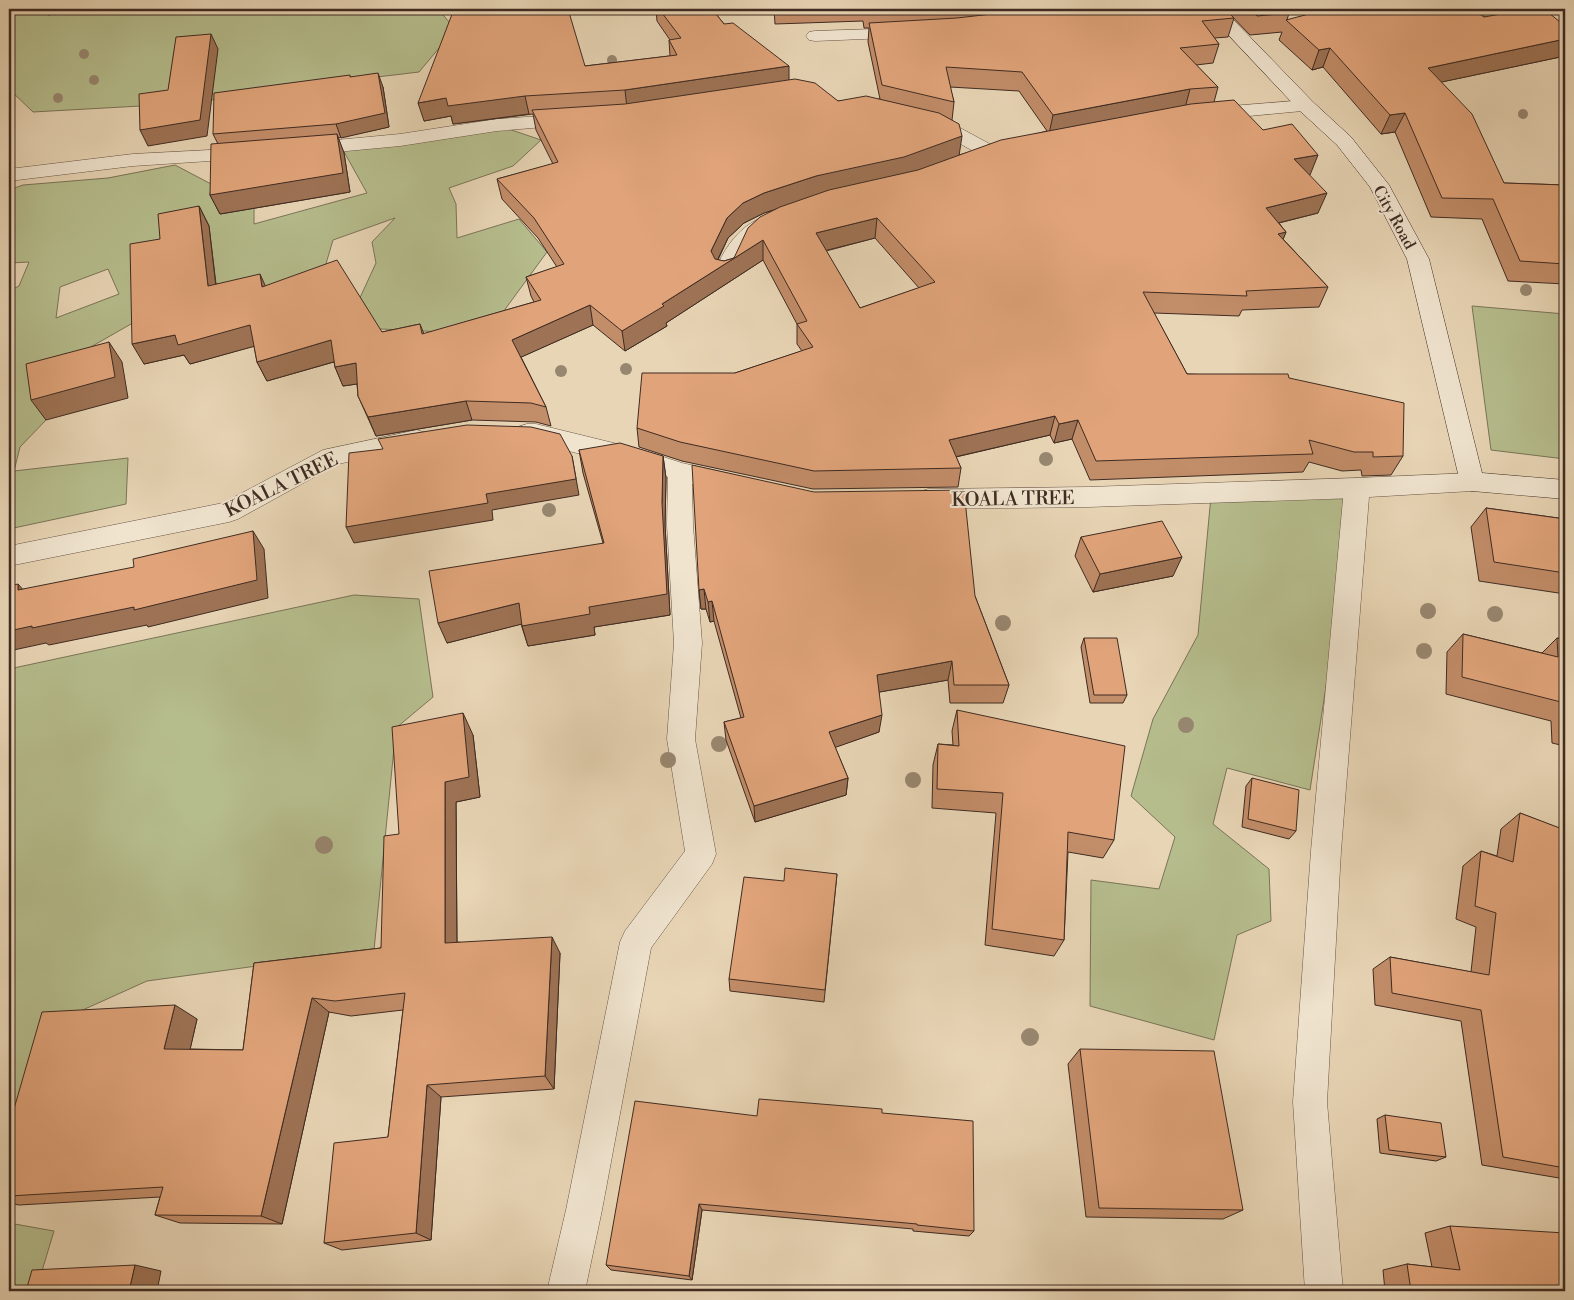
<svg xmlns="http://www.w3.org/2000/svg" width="1574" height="1300" font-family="'Libre Bodoni',serif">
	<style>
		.green { fill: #b6bd8d; stroke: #7a7458; fill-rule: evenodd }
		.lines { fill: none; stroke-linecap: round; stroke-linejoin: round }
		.minor-casing { stroke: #695647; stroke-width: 1 }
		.tertiary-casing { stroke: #695647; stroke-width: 1 }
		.secondary-casing { stroke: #3f2b22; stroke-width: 1 }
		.minor { fill: #f0e4cf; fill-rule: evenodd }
		.tertiary { fill: #f0e4cf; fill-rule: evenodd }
		.secondary { fill: #f0e4cf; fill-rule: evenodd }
		.tree { fill: #988770 }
		.wall { fill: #c28d69; stroke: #3f2b22; fill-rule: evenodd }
		.shaded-wall { fill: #9e7355; stroke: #3f2b22 }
		.building { fill: #e1a47a; stroke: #3f2b22; fill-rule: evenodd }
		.labels { text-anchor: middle; stroke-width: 4; stroke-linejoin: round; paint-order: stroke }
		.far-street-label { font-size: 16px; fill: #3f2b22; stroke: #f0e4cf }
		.street-label { font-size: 19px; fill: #3f2b22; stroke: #f0e4cf }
	</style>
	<rect width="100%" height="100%" fill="#e8d5b5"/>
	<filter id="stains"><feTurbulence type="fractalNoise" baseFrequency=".004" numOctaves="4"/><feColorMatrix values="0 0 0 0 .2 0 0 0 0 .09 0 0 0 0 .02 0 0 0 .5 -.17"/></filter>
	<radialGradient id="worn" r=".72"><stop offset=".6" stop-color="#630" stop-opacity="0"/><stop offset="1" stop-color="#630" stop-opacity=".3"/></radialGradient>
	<g class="green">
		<path d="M9,9H438L455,29L419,72L268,90L194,103L33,112L9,89Z"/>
		<path d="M1475,9H1565V12L1491,21Z"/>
		<path d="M497,125L541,140L513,166L449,188L456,204L457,238L519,219L547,252L487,334L339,327L358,302L376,263L372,242L395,218L333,240L323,274L145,316L61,364L41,384L46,420L20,447L14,471L128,458L126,504L9,529V291L19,286L29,262L9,263V190L23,185L108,178L175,165L213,185L254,193V224L367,193L343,150ZM108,269L119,294L56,318L60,287Z"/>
		<path d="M1472,306L1565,314V459L1491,450Z"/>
		<path d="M1211,496L1355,499L1310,790L1227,768L1213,824L1269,869L1271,921L1237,935L1214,1040L1090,1006L1091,880L1159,889L1175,837L1131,796L1153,719L1198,635Z"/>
		<path d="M354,595L419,599L433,697L396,728L374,950L147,981L76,1013L9,1159V669Z"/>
		<path d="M9,1223L54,1231L36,1291H9Z"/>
	</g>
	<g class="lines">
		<defs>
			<g id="minor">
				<path d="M906,28L912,29L915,33L912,37L815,41L809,40L806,36L809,32L815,31Z"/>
				<path d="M1306,100L1313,102L1316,106L1313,110L1207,120L1200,118L1197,114L1200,110L1207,108Z"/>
				<path d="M572,114L579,116L582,120L579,124L497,131L400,146L304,155L297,153L294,149L297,145L304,143L400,134L497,119Z"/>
				<path d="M929,117L951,123L999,149L1002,153C995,163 972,168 961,165L958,161L961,157L975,152L937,131L922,127L919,123L922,119Z"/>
				<path d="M249,148L256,150L259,154L256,158L133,166L9,181V169L133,154Z"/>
				<path d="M774,213L781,215L784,220C778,229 764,232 755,240C744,250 741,265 733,277L725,279L717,277L714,272C727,243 742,222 774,213Z"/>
				<path d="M527,424H536L642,450L682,463L739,476L742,483L739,490L730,492L692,484L693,525L702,643L695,739L716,854L712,864L651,948L602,1210L585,1291H547L566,1210L620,942L625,931L685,851L667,739L674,643L667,525L668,477L640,468L518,439L515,433L518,427Z"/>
				<path d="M417,430L426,433L429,439L426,445L338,464L238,519L229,522L9,566V546L223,503L323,450Z"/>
				<path d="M1357,478L1366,481L1370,488L1366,495L1357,498L1088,507L928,509L919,506L915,499L919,492L928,489L1088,487Z"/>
			</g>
			<path id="tertiary" d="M1472,473L1481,475L1484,482L1481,489L1472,491L1369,497L1341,851L1327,1102L1343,1291H1305L1293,1102L1311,851L1344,488L1348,481L1357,478Z"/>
			<path id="secondary" d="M1204,9H1223L1313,102L1351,137L1389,185L1429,259L1482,473L1565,480V499L1472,491L1463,489L1460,482L1407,259L1370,187L1337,145L1299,110Z"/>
		</defs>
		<use href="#minor" class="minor-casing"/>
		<use href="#tertiary" class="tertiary-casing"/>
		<use href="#secondary" class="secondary-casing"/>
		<use href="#minor" class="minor"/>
		<use href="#tertiary" class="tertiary"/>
		<use href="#secondary" class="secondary"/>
	</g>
	<g class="tree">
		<circle cx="84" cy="54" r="5"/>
		<circle cx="612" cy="60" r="5"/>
		<circle cx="94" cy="80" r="5"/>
		<circle cx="58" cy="98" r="5"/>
		<circle cx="1523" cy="114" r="5"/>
		<circle cx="1526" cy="290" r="6"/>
		<circle cx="626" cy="369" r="6"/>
		<circle cx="561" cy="371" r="6"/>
		<circle cx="1046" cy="459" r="7"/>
		<circle cx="549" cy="510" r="7"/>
		<circle cx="1428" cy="611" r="8"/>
		<circle cx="1495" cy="614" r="8"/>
		<circle cx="1003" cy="623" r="8"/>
		<circle cx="1424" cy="651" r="8"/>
		<circle cx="1186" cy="725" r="8"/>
		<circle cx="719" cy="744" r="8"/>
		<circle cx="668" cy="760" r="8"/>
		<circle cx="913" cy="780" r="8"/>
		<circle cx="324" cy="845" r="9"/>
		<circle cx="1030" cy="1037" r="9"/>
	</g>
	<g class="wall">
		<path d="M656,9H712L724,24L789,80L838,101L880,99L868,42L869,28H864L863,21L775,24L774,9H1225L1234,18L1228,37L1214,38L1219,44L1213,63L1196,65L1218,87L1214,102L1263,130L1310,175H1309L1318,213L1279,223L1286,232L1283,239L1328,287L1319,307L1242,310L1239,316L1154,313L1187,374L1289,378L1403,456L1391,475L1362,476L1361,470L1342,471L1309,462L1303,472L1090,480L1072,439L1054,443L1050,435L956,457L961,468L958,487L813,489L682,461L639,447L637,428L735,373L802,351L797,344V324L763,260L666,323L667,326L625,351L593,325L521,357L546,407L551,426L536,422L472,420L376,436L358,396L357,384L343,386L335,367L334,362L267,381L257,362L254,346L190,364L184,355L144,364L160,239L199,206L209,226L216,284L265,286L382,332L420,324L424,334L534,302L531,296L526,277L557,267L538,238L502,199L497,179L553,164L536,130L533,114L453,124L451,116L424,121L585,66L670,56L669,40H670L657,21ZM950,87L1019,91L1047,131L959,155L952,120L954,102ZM771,211L734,258L724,261L718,260L728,238L744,223L764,213ZM875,238L919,288L860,308L826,251Z"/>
		<path d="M1225,9H1285L1289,13L1287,20L1484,17L1565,26V56L1441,82L1504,183L1565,185V284L1508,281L1482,219L1431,217L1395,132L1381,134L1323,67L1312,70L1279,40L1282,32L1250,35Z"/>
		<path d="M350,77L383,87L389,127L338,138L344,153L350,192L220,214L210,195L218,144L213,134Z"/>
		<path d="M579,450L663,456L666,478L665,525L670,615L594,627L595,635L528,646L521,624L447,643L603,543L583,473Z"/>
		<path d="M1486,508L1565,519V594L1479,581L1471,527Z"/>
		<path d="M1081,537L1173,576L1093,592L1075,556Z"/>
		<path d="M699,590L975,596L1009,685L1003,703H950L948,680L879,692V732L835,747L848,778L846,795L755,822L726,740L724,722L741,718L714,621L710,622L706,609H701Z"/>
		<path d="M1463,634L1542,653L1557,638L1565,640V746L1552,743L1551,721L1446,694L1447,652Z"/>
		<path d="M1084,638L1127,695L1123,703H1090L1081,647Z"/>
		<path d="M957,710L1114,840L1103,858L1068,852L1064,940L1054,956L985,945L996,813L932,808L933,765L938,744L953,745L952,731Z"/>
		<path d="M473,735L480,797L456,802L457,942L560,953L554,1089L441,1097L431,1240L342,1250L324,1243L388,1137L403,1010L351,1016L329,1012L282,1224L180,1223L155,1215L160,1197L19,1205L9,1203V1196L197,1019L190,1049L243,1050L254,963L381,948L399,834Z"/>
		<path d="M1252,778L1296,831L1289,839L1242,827L1246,786Z"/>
		<path d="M1520,813L1564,830L1565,819V1179L1482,1165L1461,1021L1375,1005L1373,969L1390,957L1471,972L1476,927L1456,919L1463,866L1481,851L1497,856L1501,829Z"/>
		<path d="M837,874L824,1002L730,991L729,979L784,881Z"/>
		<path d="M1080,1049L1243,1210L1223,1219L1086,1217L1068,1064Z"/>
		<path d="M882,1113L974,1231L969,1236L913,1231V1229L702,1210L692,1280L611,1270L606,1265L757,1116Z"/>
		<path d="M1385,1115L1446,1157L1436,1161L1380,1153L1377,1119Z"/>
		<path d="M1450,1226L1565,1291H1385L1383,1270L1407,1264L1432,1267L1425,1233Z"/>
	</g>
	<g class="shaded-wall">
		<path d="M45,9H82L48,15Z"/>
		<path d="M1006,9H1058L1005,19Z"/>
		<path d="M211,34L218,49L207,136L148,146L140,130Z"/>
		<path d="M1565,39V56L1418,87L1428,68Z"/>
		<path d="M1330,48L1323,67L1312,70L1319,50Z"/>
		<path d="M789,66V84L627,108L625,90Z"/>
		<path d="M378,73L383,87L389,127L341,138L336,124Z"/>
		<path d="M1190,89L1185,108L1049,134L1053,115Z"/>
		<path d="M525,96L529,114L453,124L451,116L424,121L418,103L446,98Z"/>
		<path d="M1405,113L1395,132L1381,134L1390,115Z"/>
		<path d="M337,134L344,153L350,192L220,214L210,195Z"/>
		<path d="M962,136L959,156L902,177L816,196L764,213L744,223L728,238L712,271L711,251L727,218L743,203L764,193L816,176Z"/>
		<path d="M1318,155L1310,175L1286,179L1294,159Z"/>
		<path d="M1327,193L1318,213L1258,228L1266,208Z"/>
		<path d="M199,206L209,226L218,305L208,286Z"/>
		<path d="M877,218L875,238L816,253V233Z"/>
		<path d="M1286,232L1278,252V234Z"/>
		<path d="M763,240V260L666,323L667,326L625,351L622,331L662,304Z"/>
		<path d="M260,274L269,294L262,287Z"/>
		<path d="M590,305L593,325L517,359L512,340Z"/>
		<path d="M250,325L259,345L190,364L184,355L144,364L132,344L175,335Z"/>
		<path d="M331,340L340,360L267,381L257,362Z"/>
		<path d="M109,342L122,362L128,398L46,420L31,400Z"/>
		<path d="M356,363L364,383L343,386L335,367Z"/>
		<path d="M466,401L472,420L376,436L368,417Z"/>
		<path d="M1055,416L1050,435L946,459L949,440Z"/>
		<path d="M1078,420L1072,439L1054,443L1059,424Z"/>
		<path d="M572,456L579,495L492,510L493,520L354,543L346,527L486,494Z"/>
		<path d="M663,456L666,478L665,525L670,615L594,627L595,635L528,646L522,626L589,607L662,503Z"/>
		<path d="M253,531L264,549L268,598L148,627L147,625L49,645L46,643L9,651V631Z"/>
		<path d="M1182,557L1173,576L1093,592L1100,574Z"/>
		<path d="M18,584L34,602L18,590Z"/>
		<path d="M704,589L706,609H701L699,590Z"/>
		<path d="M712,601L714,621L710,622L708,602Z"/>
		<path d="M519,603L526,623L447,643L438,623Z"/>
		<path d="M952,661L948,680L874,693L877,675Z"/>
		<path d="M463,713L473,735L480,797L456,802L457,959L445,943V782Z"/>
		<path d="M882,715L879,732L828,750L829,732Z"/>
		<path d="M848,778L846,795L755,822L754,806Z"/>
		<path d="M552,937L560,953L554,1089L545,1076Z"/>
		<path d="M312,998L329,1012L282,1224L261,1216Z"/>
		<path d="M175,1005L197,1019L187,1063L164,1049Z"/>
		<path d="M427,1085L441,1097L431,1240L416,1233Z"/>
		<path d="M699,1204L702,1210L692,1280L689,1276Z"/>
		<path d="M135,1265L161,1271L157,1291H129Z"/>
	</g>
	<g class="building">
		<path d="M454,9H568L585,66L677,55L669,40L681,38L659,9H712L724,24L733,23L789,66L625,90L525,96L448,106L446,98L418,103Z"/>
		<path d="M1035,9H1225L1234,18L1202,21L1219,44L1180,48L1218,87L1190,89L1053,115L1022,72L946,67L954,102L882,85L869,23L957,18Z"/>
		<path d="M1250,9H1285L1289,13L1257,16Z"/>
		<path d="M1328,9H1472L1484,17L1529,9H1544L1565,26V39L1428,68L1472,114L1504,183L1565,185V264L1520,261L1493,199L1442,198L1405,113L1390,115L1330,48L1319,50L1286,20Z"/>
		<path d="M211,34L200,120L140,130L139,94L168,90L176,37Z"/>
		<path d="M378,73L385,113L336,124L213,134L214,93L350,75V77Z"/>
		<path d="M795,79L815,83L838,101L866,96L939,113L959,124L962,136L904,157L816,176L764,193L743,203L727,218L711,251L715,259L724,261L734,258L748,228L760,217L780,207L829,190L918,170L1001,140L1191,104L1234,100L1263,130L1292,124L1318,155L1294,159L1327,193L1266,208L1286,232L1278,234L1328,287L1246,291L1247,296L1143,292L1187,374H1288L1289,378L1404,403L1403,456L1373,457V452H1354L1309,440L1313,454L1096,461L1078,420L1059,424L1055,416L949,440L961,468L814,471L680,442L637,428L642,373H735L813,347L797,324L807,321L763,240L662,304L664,306L622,331L590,305L512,340L546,407L531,403L466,401L368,417L358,396L356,363L335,367L331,340L257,362L250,325L178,345L175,335L132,344L130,244L160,239L158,214L199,206L208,286L260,274L262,287L337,260L382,332L420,324L422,334L541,300L526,277L564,264L534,218L497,179L558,162L532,110L625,104ZM877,218L935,282L860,308L816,233Z"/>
		<path d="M337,134L343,173L210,195L211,144Z"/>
		<path d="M109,342L115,377L31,400L26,364Z"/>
		<path d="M467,425L531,427L560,434L572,456L576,479L486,494L488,503L346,527L349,453L383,449L378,439Z"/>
		<path d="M620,443L663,456L662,503L667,594L589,607L590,614L522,626L519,603L438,623L429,571L604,543L579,450Z"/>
		<path d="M692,465L814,492L964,490L975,596L1009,685H954L952,661L877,675L882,715L829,732L848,778L754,806L724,722L744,717L712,601L708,602L704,589L699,590Z"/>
		<path d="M1486,508L1565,519V573L1494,562Z"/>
		<path d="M1162,521L1182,557L1100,574L1081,537Z"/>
		<path d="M253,531L257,580L134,610V607L32,628V626L9,631V586L18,584V590L134,567L133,559Z"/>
		<path d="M1463,634L1558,657L1557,638L1565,640V703L1462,677Z"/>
		<path d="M1084,638H1117L1127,695H1094Z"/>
		<path d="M957,710L1125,746L1114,840L1068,832L1064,940L992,929L1003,793L937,789L938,744L959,746Z"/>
		<path d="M463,713L469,777L445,782V943L552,937L545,1076L427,1085L416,1233L324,1243L334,1143L388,1137L405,993L335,1001L312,998L261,1216L155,1215L163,1187L9,1196V1126L42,1012L175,1005L164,1049L243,1050L254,963L381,948L384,836L399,834L392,727Z"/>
		<path d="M1252,778L1299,790L1296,831L1248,819Z"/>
		<path d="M1520,813L1565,830V1168L1503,1157L1481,1010L1392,993L1390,957L1489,975L1496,913L1475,906L1481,851L1513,862Z"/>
		<path d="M785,868L837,874L825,990L729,979L744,877L784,881Z"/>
		<path d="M1080,1049L1214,1051L1243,1210L1099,1208Z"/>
		<path d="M759,1099L882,1109V1113L973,1121L974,1231L917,1225V1224L699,1204L689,1276L606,1265L635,1101L757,1116Z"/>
		<path d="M1385,1115L1441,1123L1446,1157L1389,1150Z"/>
		<path d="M1450,1226L1565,1233V1291H1411L1407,1264L1460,1270Z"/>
		<path d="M135,1265L129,1291H26L32,1270Z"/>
	</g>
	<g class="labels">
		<g class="far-street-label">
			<text transform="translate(1395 217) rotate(61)" y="6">City Road</text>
		</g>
		<g class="street-label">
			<text transform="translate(281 484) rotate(-26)" y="7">KOALA TREE</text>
			<text transform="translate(1013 498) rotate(-1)" y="7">KOALA TREE</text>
		</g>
	</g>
	<rect width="1574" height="1300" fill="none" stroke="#e8d5b5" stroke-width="30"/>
	<rect x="10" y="10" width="1554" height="1280" fill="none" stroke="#3f2b22" stroke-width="2.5"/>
	<rect x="15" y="15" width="1544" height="1270" fill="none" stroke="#3f2b22"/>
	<rect width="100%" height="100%" filter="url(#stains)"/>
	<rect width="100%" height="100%" fill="url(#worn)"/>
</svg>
